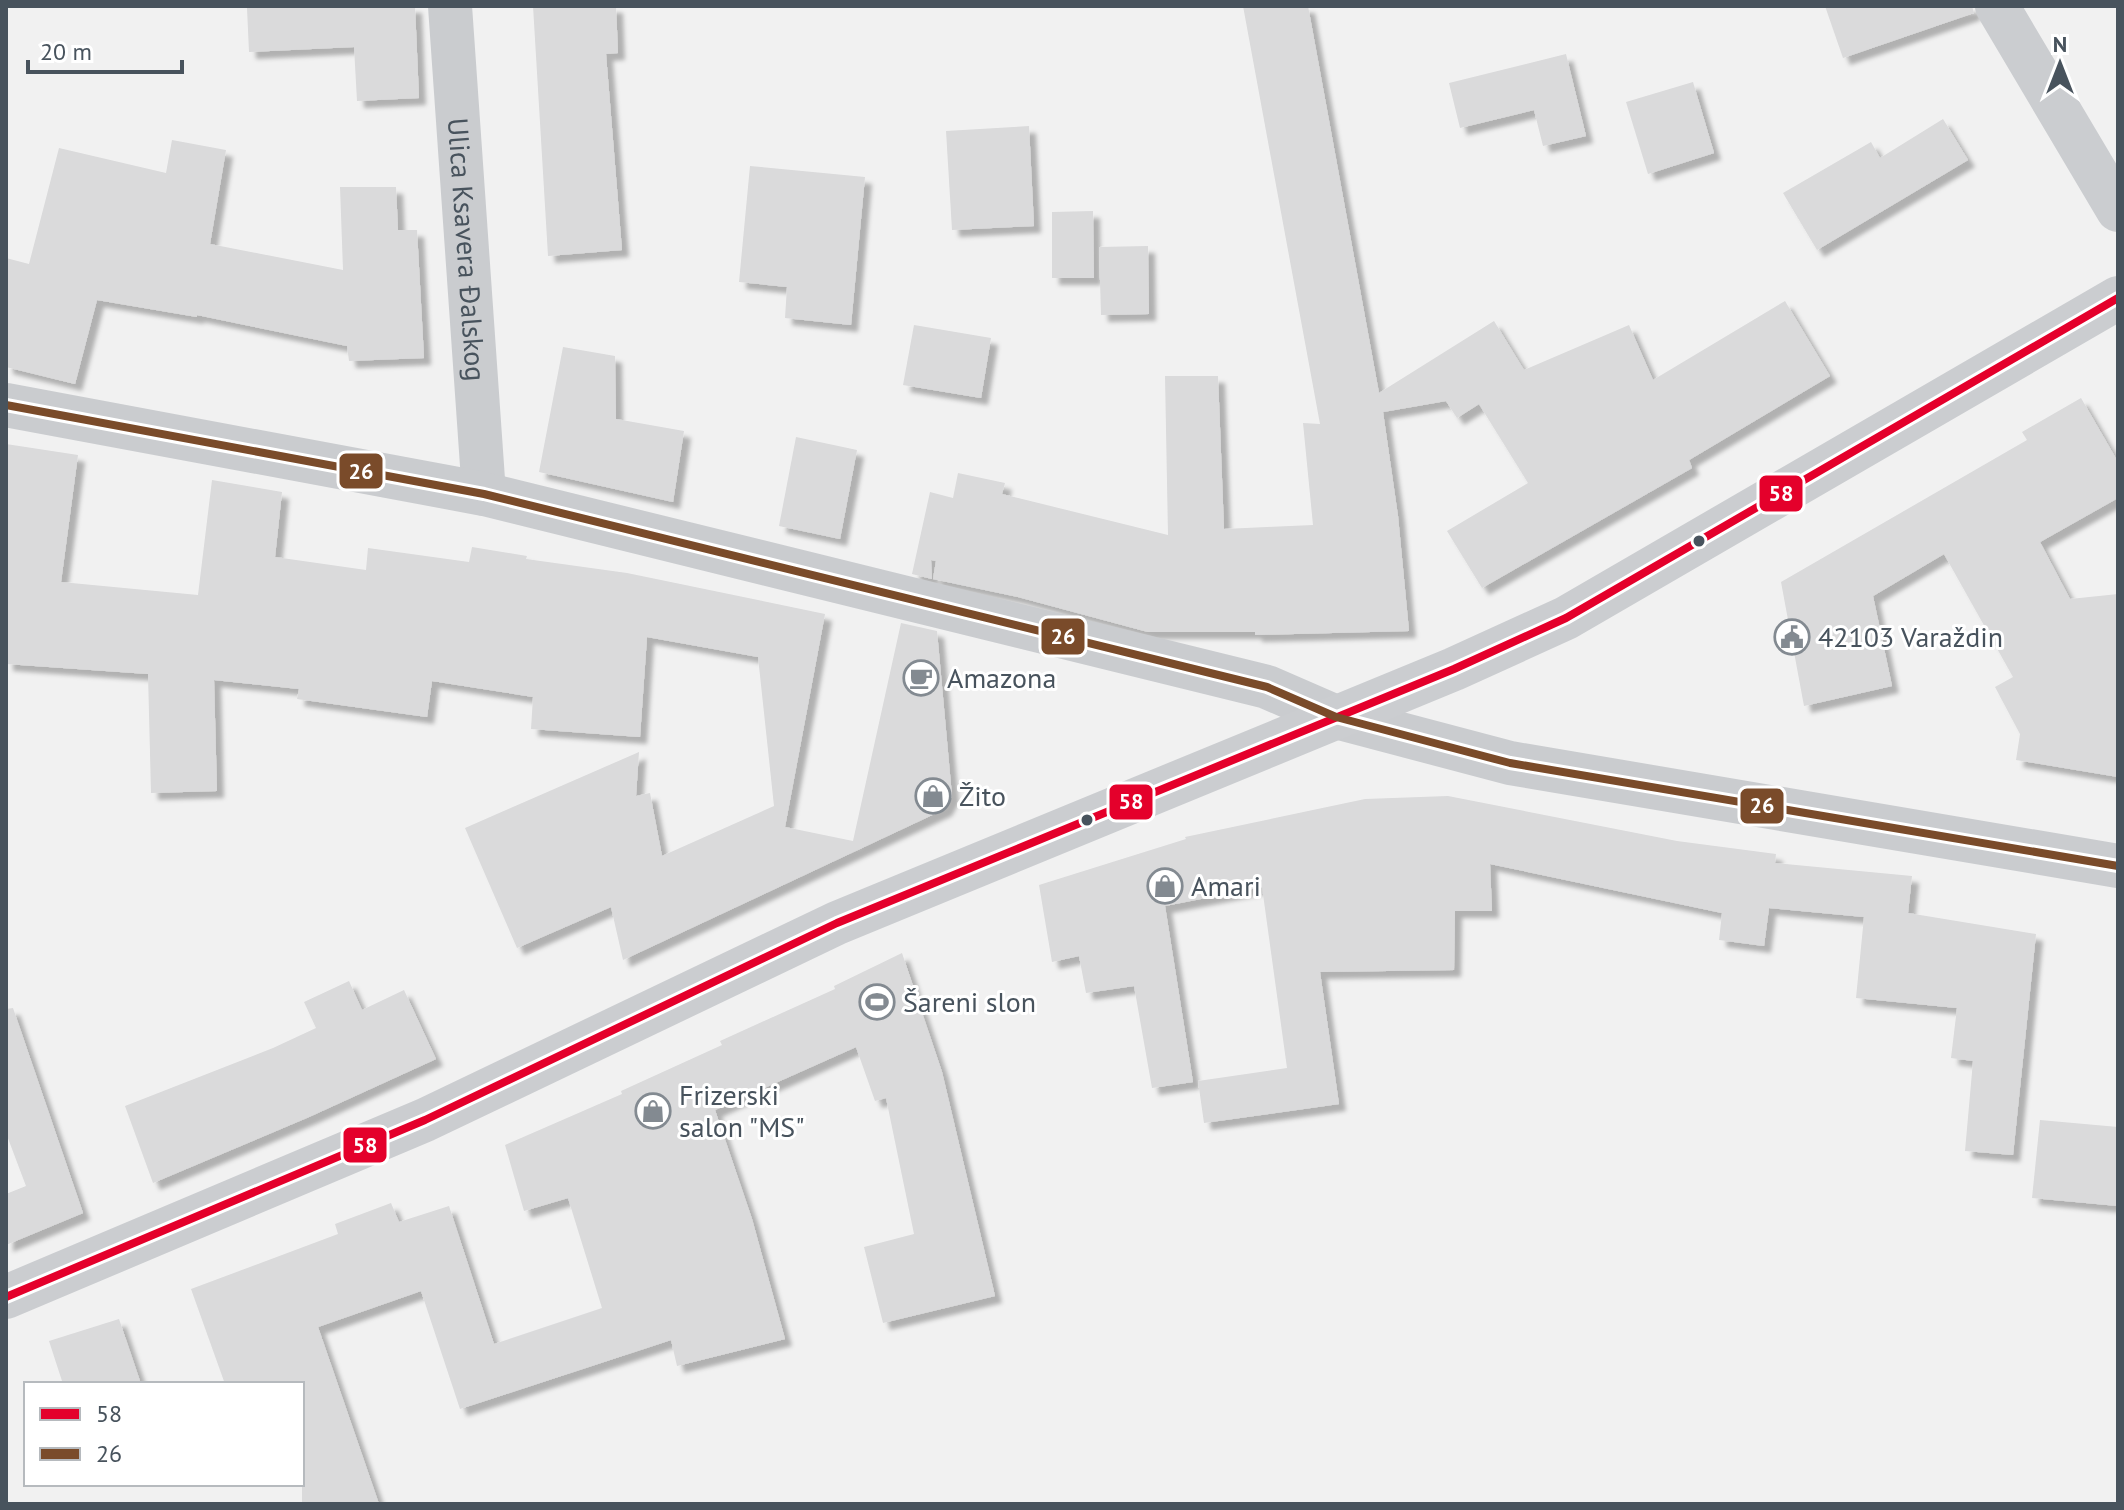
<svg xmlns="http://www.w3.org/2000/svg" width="2124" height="1510" font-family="'PT Sans',sans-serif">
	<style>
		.building { fill: #dadadb; filter: url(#shadow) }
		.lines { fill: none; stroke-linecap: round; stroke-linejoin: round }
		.street { stroke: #cacccf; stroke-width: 44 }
		.secondary { stroke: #cbcdd0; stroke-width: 44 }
		.bus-1-casing { stroke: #fff; stroke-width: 14 }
		.bus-2-casing { stroke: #fff; stroke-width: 14 }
		.bus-1 { stroke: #e4002b; stroke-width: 8 }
		.bus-2 { stroke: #7a4b2a; stroke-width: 8 }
		.bus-dot { fill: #48535d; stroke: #fff; stroke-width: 3 }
		.labels { text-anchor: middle; stroke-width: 6; stroke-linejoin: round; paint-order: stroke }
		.street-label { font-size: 28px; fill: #48535d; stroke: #fff }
		.poi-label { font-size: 28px; fill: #48535d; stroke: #fff; text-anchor: start }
		.line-badge { stroke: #fff; stroke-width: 3 }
		.badge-label { font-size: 22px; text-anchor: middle; font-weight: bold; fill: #fff }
	</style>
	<defs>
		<filter id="shadow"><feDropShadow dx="7" dy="7" stdDeviation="2" flood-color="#0004"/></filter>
	</defs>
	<rect width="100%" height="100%" fill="#f1f1f1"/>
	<g class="building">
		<path d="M286,6H415L419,98L357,101L354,47L249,52L247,8Z"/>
		<path d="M533,6H616L618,53L606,54L622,250L548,256Z"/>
		<path d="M1243,6H1308L1379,393L1494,321L1524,370L1629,325L1653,380L1785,301L1830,376L1689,460L1692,468L1482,588L1447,531L1528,483L1479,404L1457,418L1446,401L1383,412L1398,516L1409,631L1255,635V632H1148L1018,597L933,579L936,561L931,560L932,579L912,574L930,492L953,498L958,473L1005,483L1002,494L1168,535L1165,376H1218L1224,529L1313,525L1303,423L1320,424Z"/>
		<path d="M1825,6H1972L1974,13L1843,58Z"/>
		<path d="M1566,54L1586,136L1543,146L1534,110L1460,128L1449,83Z"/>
		<path d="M1693,82L1714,153L1648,174L1626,102Z"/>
		<path d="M1943,119L1968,160L1817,250L1783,193L1871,142L1880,158Z"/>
		<path d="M1029,126L1034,226L952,230L946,131Z"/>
		<path d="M172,140L226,150L210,244L343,270L340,187H396L398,230H417L424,358L349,361L347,346L197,315V317L97,300L75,384L6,367V258L29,264L59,148L166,173Z"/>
		<path d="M750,166L865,177L851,325L785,318L787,287L739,282Z"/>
		<path d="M1093,211L1094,278H1052V212Z"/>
		<path d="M1148,246L1149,314L1101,315L1099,247Z"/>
		<path d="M914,325L991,338L981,398L903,385Z"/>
		<path d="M563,347L615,356L616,419L684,431L673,502L539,472Z"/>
		<path d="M2081,398L2118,462V498L2040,542L2070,599L2118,594V777L2016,760L2020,734L1995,687L2013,677L1944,554L1873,596L1892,686L1804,706L1781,582L2027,440L2022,432Z"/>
		<path d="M796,437L857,450L840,539L779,526Z"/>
		<path d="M6,444L78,455L61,582L198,595L212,480L282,492L275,557L366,570L368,548L469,562L472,547L527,556L526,559L627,573L825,614L785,827L853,841L901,623L937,631L952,796L945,809L623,960L611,907L517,948L465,828L639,752L636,796L650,793L662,856L774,806L758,657L647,637L640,737L531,729L533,697L432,681L427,717L297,699L299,689L214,680L217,791L151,793L148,674L6,664Z"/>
		<path d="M1448,796L1677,841L1776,854L1775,863L1912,876L1908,913L2036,934L2013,1155L1965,1151L1973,1061L1951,1058L1957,1008L1856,998L1864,917L1769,908L1764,946L1719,940L1722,913L1490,864L1492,911H1455L1454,970L1320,972L1339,1104L1204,1123L1198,1081L1287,1068L1262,887L1165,906L1193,1082L1152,1088L1134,986L1086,993L1079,956L1052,962L1039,885L1186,839L1185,837L1365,799Z"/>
		<path d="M902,953L942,1072L995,1296L883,1323L864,1247L914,1234L886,1098L875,1101L856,1047L715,1110L752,1219L785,1339L677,1366L671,1340L460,1409L421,1291L318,1327L379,1504H302V1384H225L191,1289L338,1234L335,1224L391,1203L399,1222L449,1206L494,1344L602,1308L568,1198L524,1211L505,1145L622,1094L621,1091L722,1045L720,1041L835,989L834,986Z"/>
		<path d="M349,981L362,1010L404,990L436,1059L309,1117L153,1183L125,1106L273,1048L316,1028L304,1002Z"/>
		<path d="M13,1008L83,1213L6,1245V1194L26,1186L6,1133V1009Z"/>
		<path d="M2040,1120L2118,1127V1206L2032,1198Z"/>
		<path d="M119,1319L141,1384H63L49,1341Z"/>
	</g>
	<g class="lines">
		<g class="street">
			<path id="s1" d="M450,6L484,494"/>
			<path d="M6,405L484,494L1267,687L1336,717L1510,763L2118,866"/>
		</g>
		<g class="secondary">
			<path d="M1997,6L2118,210"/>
			<path d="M6,1297L425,1120L837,923L1454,669L1566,618L2118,298"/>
		</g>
		<defs>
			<path id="bus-1" d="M6,1297L425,1120L837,923L1454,669L1566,618L2118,298"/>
			<path id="bus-2" d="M6,405L484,494L1267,687L1336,717L1510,763L2118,866"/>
		</defs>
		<use href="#bus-1" class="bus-1-casing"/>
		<use href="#bus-2" class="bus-2-casing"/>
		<use href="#bus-1" class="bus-1"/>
		<use href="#bus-2" class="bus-2"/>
	</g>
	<defs>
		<symbol id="civic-ring" viewBox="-11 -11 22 22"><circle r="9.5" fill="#fff" stroke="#838a91" stroke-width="1.5"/><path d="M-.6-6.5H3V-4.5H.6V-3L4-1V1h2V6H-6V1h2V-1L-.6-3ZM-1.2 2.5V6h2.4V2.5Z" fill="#838a91"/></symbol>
		<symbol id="cafe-ring" viewBox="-11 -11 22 22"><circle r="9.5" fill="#fff" stroke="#838a91" stroke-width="1.5"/><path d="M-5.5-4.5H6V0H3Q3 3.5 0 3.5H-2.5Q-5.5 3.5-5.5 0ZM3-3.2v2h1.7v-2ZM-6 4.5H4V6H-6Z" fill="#838a91"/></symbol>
		<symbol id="shop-ring" viewBox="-11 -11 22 22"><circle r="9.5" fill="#fff" stroke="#838a91" stroke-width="1.5"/><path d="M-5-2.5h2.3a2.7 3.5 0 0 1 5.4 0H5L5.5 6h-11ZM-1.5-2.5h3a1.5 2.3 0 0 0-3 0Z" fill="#838a91"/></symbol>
		<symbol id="stadium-ring" viewBox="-11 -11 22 22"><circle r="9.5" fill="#fff" stroke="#838a91" stroke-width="1.5"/><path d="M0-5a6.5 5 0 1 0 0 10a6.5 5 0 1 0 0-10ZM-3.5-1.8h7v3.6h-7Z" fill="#838a91"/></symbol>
	</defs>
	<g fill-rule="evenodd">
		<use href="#civic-ring" x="1772" y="617" width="40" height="40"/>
		<use href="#cafe-ring" x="901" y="658" width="40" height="40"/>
		<use href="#shop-ring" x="913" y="776" width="40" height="40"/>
		<use href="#shop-ring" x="1145" y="866" width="40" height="40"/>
		<use href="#stadium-ring" x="857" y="982" width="40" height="40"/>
		<use href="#shop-ring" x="633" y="1091" width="40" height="40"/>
	</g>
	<g class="bus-dot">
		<circle cx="1699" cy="541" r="7"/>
		<circle cx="1087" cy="820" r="7"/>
	</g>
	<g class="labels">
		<g class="street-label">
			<text dy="10" stroke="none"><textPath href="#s1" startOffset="244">Ulica Ksavera Đalskog</textPath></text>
		</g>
		<g class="poi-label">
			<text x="1818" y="647">42103 Varaždin</text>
			<text x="947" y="688">Amazona</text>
			<text x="959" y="806">Žito</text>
			<text x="1191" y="896">Amari</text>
			<text x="903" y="1012">Šareni slon</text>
			<text x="679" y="1105">Frizerski<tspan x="679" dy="32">salon "MS"</tspan></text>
		</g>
	</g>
	<g class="line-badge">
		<rect x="338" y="452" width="46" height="38" rx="8" fill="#7a4b2a"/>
		<rect x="1758" y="474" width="46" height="39" rx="8" fill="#e4002b"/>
		<rect x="1040" y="617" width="46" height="39" rx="8" fill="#7a4b2a"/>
		<rect x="1108" y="783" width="46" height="38" rx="8" fill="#e4002b"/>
		<rect x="1739" y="787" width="46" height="38" rx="8" fill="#7a4b2a"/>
		<rect x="342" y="1126" width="46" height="38" rx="8" fill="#e4002b"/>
	</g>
	<g class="badge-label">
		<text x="361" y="479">26</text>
		<text x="1781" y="501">58</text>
		<text x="1063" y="644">26</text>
		<text x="1131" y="809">58</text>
		<text x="1762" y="813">26</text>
		<text x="365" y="1153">58</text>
	</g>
	<rect width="2124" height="1510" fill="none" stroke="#48535d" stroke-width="16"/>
	<rect x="24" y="1382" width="280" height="104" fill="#ffffff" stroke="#b6babe" stroke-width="2"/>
	<rect x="40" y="1408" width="40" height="12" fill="#e4002b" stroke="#b6babe" stroke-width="2"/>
	<text x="96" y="1422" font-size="24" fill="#48535d">58</text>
	<rect x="40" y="1448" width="40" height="12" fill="#7a4b2a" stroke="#b6babe" stroke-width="2"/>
	<text x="96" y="1462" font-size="24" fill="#48535d">26</text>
	<g transform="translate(2060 64)" stroke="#ffffff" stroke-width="6" paint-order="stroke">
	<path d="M0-6L14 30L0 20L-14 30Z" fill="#48535d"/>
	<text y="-12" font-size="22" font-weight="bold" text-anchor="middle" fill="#48535d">N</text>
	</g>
	<path d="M28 60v12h154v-12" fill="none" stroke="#48535d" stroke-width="4"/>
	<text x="40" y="60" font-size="24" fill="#48535d" stroke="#ffffff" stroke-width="6" paint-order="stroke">20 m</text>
</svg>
